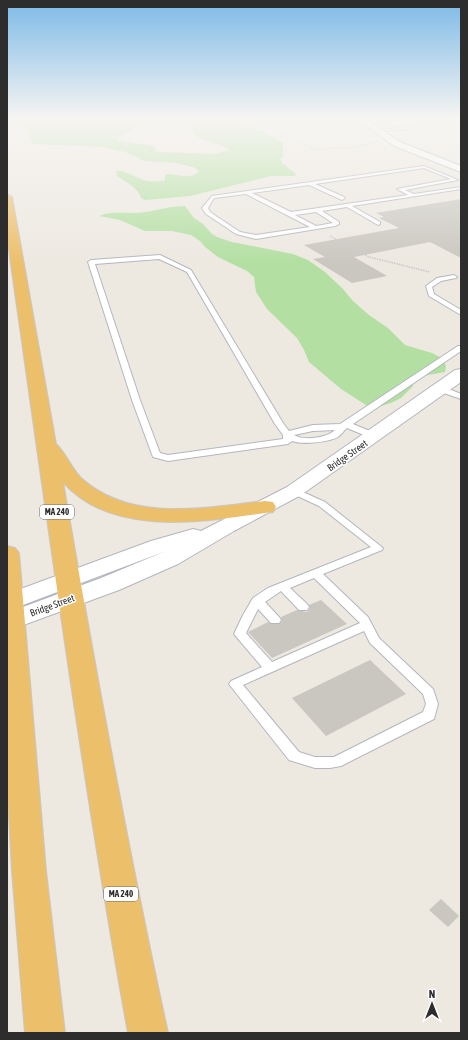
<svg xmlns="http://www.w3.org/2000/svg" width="468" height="1040" font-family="'Asap Condensed',sans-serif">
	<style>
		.green { fill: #b3dfa2; fill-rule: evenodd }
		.building { fill: #c9c7bf }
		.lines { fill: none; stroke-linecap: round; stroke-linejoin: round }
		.service-casing { stroke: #b4b6bf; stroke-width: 2 }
		.minor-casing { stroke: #b4b6bf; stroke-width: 2 }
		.tertiary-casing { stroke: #b4b6bf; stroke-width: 2 }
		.trunk-casing { stroke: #c8c8c8; stroke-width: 2 }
		.path-far1 { stroke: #c8c8c8; stroke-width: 1; stroke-dasharray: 1.5 1; stroke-linecap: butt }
		.path { stroke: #c8c8c8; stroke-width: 1.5; stroke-dasharray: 1.5 1; stroke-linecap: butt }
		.service { fill: #fff; fill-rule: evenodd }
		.minor { fill: #fff; fill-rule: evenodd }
		.tertiary { fill: #fff; fill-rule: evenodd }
		.trunk { fill: #ecbf6a; fill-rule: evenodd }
		.labels { text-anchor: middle; stroke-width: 3; stroke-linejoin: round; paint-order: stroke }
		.shield { fill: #fff; stroke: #6c6c6c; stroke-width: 1 }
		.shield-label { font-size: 9px; font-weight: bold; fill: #2d2d2d }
		.street-label { font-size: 10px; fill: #2d2d2d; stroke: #fff }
	</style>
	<rect width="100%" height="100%" fill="#ede9e1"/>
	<g class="green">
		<path d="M18,119H212C238,121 261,128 283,143V156L280,159L282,163L296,174L295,176H271L190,196L145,200L141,198C139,188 124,181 117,176L116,171C129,168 141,187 165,180V175L167,174C177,174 192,180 199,171L193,167L176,163L145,161L125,152L102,147L34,144C29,140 30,137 28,132C26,127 22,123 18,119ZM152,119L188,124L195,136L220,145L230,150L215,154L158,152L156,151L155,146L116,140C123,133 131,134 136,125L133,123L135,121Z"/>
		<path d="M185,206L194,218L203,224L212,234L217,237L232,242L293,254L308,260L325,272L342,288L353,301L369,315L388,328L405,345L432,353L442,358L446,366L445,372L423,376L413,383V386L401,398L391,403L378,407H369L341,389L309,362L304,350L297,338L267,309L256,292L254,277L247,271L218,257L205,247L200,241L191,235L172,231H145L120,220L99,216C113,210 130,215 145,212C159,210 171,206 185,206Z"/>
	</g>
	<g class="building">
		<path d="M461,199V258L430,242L354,257L387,276L352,283L313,259L325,257L304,245L399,228L379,218L384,217L376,213Z"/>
		<path d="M321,600L347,624L272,658L248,632L268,622L271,624H279L282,621L281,617L297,610L307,612L310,608L309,605Z"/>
		<path d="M370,660L406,694L326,736L292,698Z"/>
		<path d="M441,899L459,916L448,927L429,910Z"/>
	</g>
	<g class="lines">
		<defs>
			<g id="service">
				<path d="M411,127L412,129L378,131L376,130Z"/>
				<path d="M424,166L458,180L405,190L414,194L461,187V189L352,206L380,222V224L378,225L347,207L322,211L339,222V224L335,226L256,239L236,234L206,214L202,208L212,196ZM424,168L451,179L397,189L408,195L291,212L252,193L309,185L342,200L345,198L344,197L315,184ZM246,194L310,227L256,235L240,232L210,212L208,208L214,198ZM316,212L333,223L316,226L295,215Z"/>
				<path d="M160,255L191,270L283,423L289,431L313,425L340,424L458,346H461V351L353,424L377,434L378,436L377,438H371L347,428C344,430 342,434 338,437C330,442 302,445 292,441L288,444L168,461L153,457L132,400L88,262L91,260ZM159,259L187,272L275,424L283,435V439L168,455L160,453L140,400L95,264ZM335,430C327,438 304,441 294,435L313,431Z"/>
				<path d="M454,275L457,277L456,278L441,281L432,287L434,294L461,310V315L429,296L426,286L437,278Z"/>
				<path d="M438,387H444L461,394V399L438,391Z"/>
				<path d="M294,488L325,502L383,548L382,550L323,574L368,617L379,638L433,689L438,704L434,719L341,766L330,768H315L289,760L229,684L231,681L262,667L234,634L243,615L253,598L268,588L371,547L319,506L291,493L289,491ZM314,578L360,623L272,662L246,633L258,609L271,623H279L281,620L279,617L265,602L281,591L299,610H307L309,607L307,604L290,588ZM364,631L370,643L423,694L426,704L423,712L334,757H315L299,752L243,685Z"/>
			</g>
			<path id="minor" d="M358,119H366L400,142L461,166V172L394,146Z"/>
			<path id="tertiary" d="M461,369V382L301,495L234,531L178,564L119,590L7,631V613L101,578L166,551L7,611V594L151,541L193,529L201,531L287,487L455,370Z"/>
			<g id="trunk">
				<path d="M7,194L12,197L56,444C66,453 71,468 81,478C131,523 204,508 265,501L273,502L276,507L273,512L265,513C201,522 111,537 63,482C95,666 128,850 168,1033H128C80,768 45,502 7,236Z"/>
				<path d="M7,546L15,548L19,553L46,871L65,1033H25L12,871L7,781Z"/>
			</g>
		</defs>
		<use href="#service" class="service-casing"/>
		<use href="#minor" class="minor-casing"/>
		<use href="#tertiary" class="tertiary-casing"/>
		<use href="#trunk" class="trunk-casing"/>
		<g class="path-far1">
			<path d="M262,119L265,121L261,127L287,134L313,149L348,148L374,143"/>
			<path d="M263,119C293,122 323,120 352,125"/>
		</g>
		<path class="path" d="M330,236L369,257L430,272"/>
		<use href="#service" class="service"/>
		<use href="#minor" class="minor"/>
		<use href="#tertiary" class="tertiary"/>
		<use href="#trunk" class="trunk"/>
	</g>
	<linearGradient id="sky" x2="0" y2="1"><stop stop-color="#7dbae7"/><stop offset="0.45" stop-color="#f7f5f2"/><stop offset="1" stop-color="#f7f5f2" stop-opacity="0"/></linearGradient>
	<rect width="468" height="264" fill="url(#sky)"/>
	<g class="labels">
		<g class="shield">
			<rect x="40" y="505" width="34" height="14" rx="3"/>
			<rect x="104" y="887" width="34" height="14" rx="3"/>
		</g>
		<g class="shield-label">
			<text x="57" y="515">MA 240</text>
			<text x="121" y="897">MA 240</text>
		</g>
		<g class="street-label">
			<text transform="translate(347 455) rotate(-35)" y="4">Bridge Street</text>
			<text transform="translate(52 605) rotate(-20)" y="4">Bridge Street</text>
		</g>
	</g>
	<rect width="468" height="1040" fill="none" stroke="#2d2d2d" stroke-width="16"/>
	<g transform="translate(432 1004)" stroke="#ffffff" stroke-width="3" paint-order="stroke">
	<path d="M0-3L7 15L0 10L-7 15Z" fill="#2d2d2d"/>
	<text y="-6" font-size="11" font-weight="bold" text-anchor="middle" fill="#2d2d2d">N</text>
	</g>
</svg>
